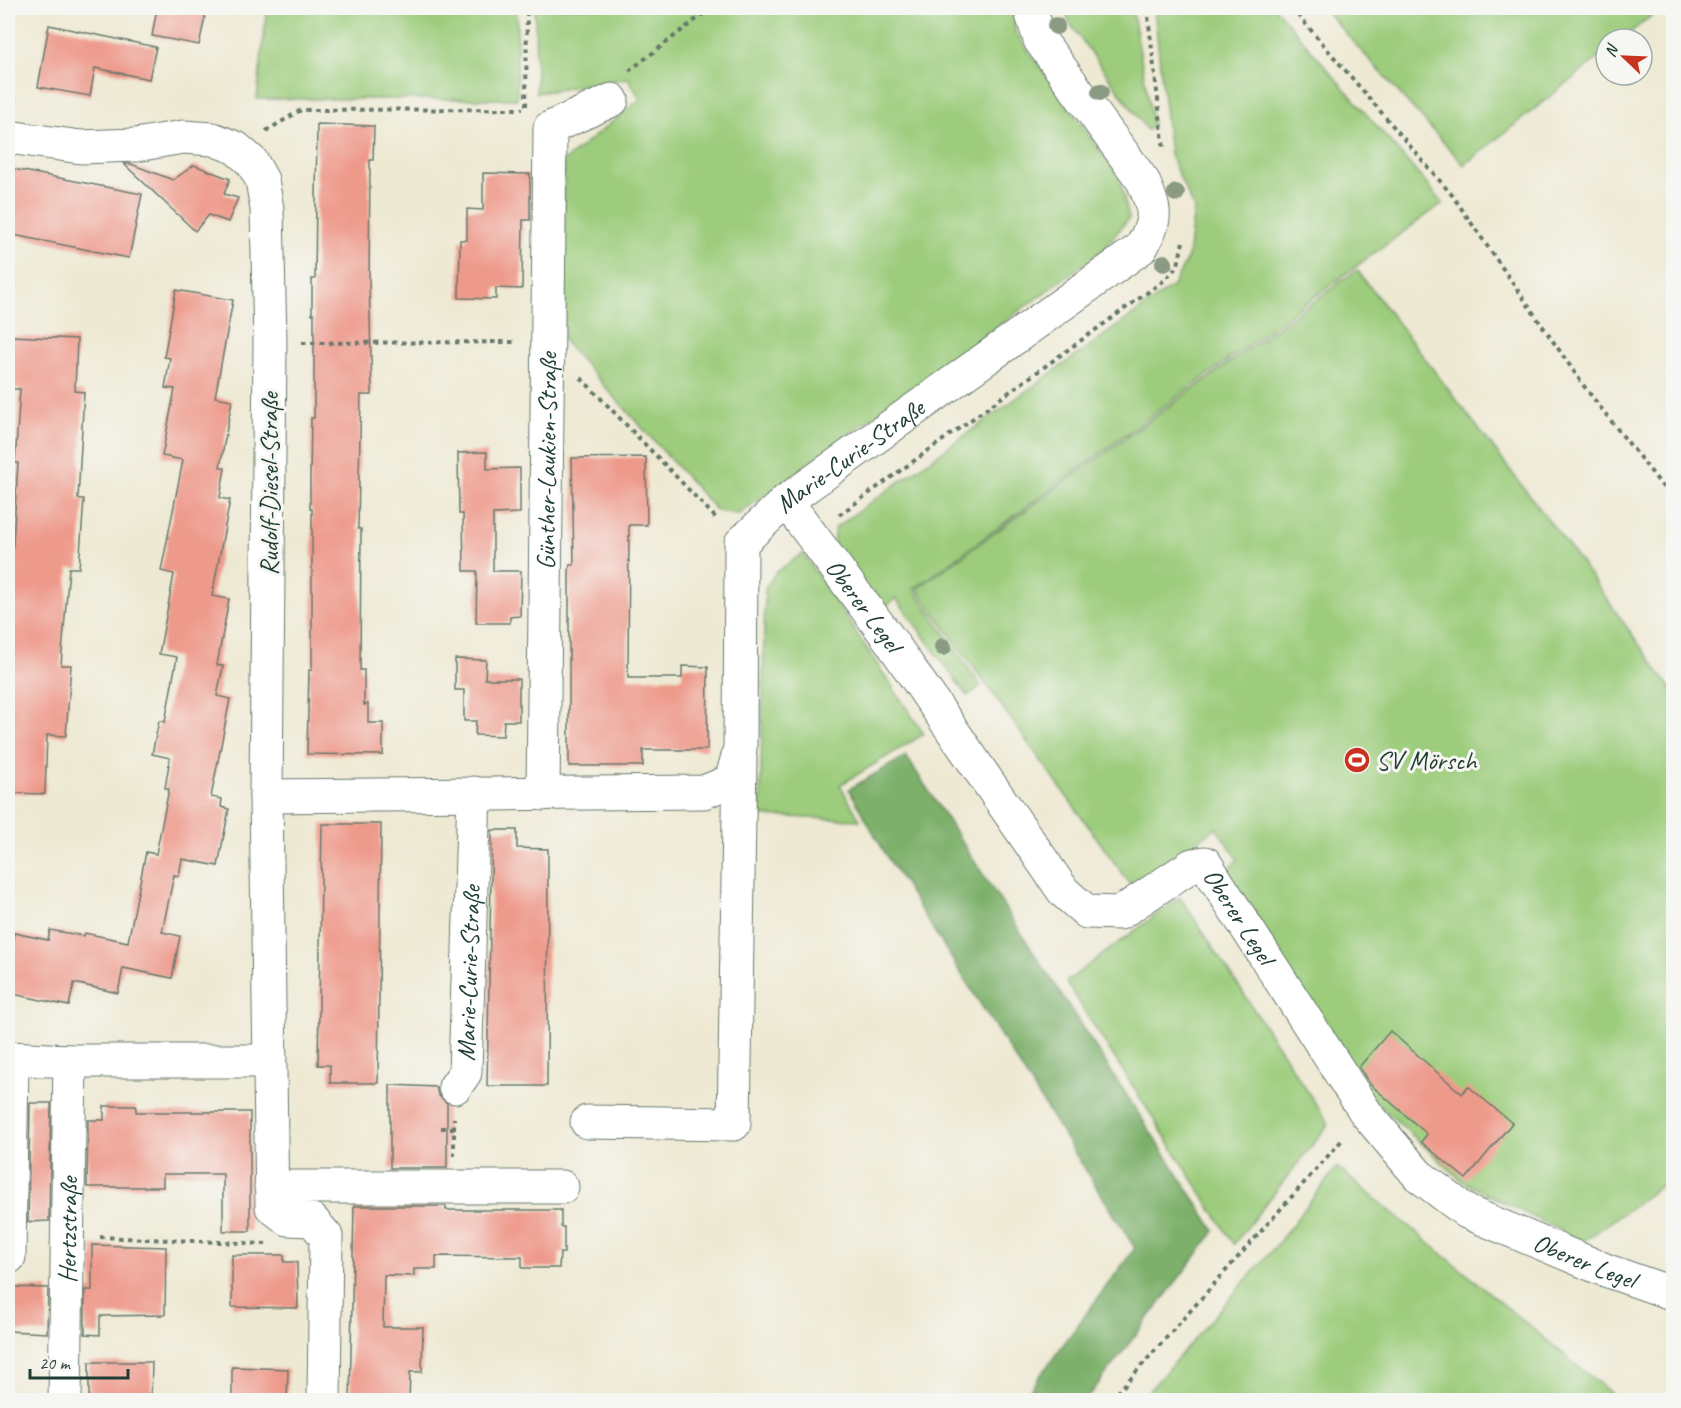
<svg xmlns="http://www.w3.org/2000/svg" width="1681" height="1408" font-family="Caveat,sans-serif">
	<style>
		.green { fill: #9ccc7b; stroke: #5e8458; stroke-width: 1.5 }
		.forest { fill: #7db06b; stroke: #4e7650; stroke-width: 1.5 }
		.building { fill: #ee9a8b }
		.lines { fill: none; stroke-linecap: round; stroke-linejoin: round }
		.minor-casing { stroke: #67796c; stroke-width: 35 }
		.path { stroke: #67796c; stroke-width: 4; stroke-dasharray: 4.5 4.5; stroke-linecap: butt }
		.minor { stroke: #fff; stroke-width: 33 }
		.tree { fill: #8a9a83 }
		.labels { text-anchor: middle; stroke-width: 6; stroke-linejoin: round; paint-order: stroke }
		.street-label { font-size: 26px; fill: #1f3d34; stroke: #f6f6f2 }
		.poi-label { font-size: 26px; fill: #1f3d34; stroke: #f6f6f2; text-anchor: start }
	</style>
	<rect width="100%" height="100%" fill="#f6f6f2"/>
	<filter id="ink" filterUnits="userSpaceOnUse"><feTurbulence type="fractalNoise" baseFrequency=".0167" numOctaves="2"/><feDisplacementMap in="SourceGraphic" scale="12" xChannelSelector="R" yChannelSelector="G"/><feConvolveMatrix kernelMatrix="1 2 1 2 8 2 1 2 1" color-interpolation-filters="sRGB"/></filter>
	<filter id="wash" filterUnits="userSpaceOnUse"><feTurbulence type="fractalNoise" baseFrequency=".008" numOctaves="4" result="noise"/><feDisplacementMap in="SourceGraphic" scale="24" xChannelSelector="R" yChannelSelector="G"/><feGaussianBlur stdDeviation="1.35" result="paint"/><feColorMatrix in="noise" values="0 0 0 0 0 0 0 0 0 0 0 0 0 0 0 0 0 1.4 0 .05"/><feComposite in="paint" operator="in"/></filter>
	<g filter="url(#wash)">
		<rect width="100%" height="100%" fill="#eee9d3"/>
		<g class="green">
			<path d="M267,8H517V99H257Z"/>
			<path d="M535,8H1014L1015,32L1119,177L1129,218L1103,250L739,514L717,511L563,340L564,161L640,99L628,78L536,93Z"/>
			<path d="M1064,8H1132L1153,126L1147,130L1070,24Z"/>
			<path d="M1154,8H1275L1443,203L914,589L981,686L967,696L896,598L880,612L833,544L835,528L1173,286L1188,257L1194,209L1170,155Z"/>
			<path d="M1323,8H1661L1622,39H1606V52L1464,165Z"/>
			<path d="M1357,270L1579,560L1673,692V1177L1583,1242L1463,1182L1365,1092L1226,871L1238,859L1216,828L1132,887L917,589Z"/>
			<path d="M803,553L924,734L840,785L860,820L760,816L765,589L775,573Z"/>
			<path d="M1180,897L1329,1124L1234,1244L1066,982Z"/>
			<path d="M1337,1167L1619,1400H1141L1275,1247Z"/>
		</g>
		<path class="forest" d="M906,756L1215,1231L1086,1400H1022L1135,1248L886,855L849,789Z"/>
		<g id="blocks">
			<g class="building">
				<path d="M157,8H207L199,45L152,36Z"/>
				<path d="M49,25L156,47L149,79L95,68L90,96L38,87Z"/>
				<path d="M317,124L374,126L373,160H370L369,279L372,395H361L359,476L358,529H361L360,670H364V705L368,704V723H383V755L307,754L309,670H312V509H310V475L311,418H314V314H312V279H315Z"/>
				<path d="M124,164H131L173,180L194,165L230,179L224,194L238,198L228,222L209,215L195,231Z"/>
				<path d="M8,168L142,194L129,258L8,234Z"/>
				<path d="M483,173L530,174V220H523L522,289L496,288V299L459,298L460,240H467V209L483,210Z"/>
				<path d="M176,290L233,300L215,397L232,400L220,467L225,468L220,498L230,500L212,596L229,599L217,665L223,666L217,696L230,699L211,797L222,799L221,807L229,809L218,866L182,859L179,876L174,875L162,932L180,936L172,978L123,968L118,993L74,983L69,1006L8,993V966L14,933L48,940L50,930L84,936L85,933L128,942L146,852L156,854L169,789L165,788L170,758L152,754L159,721L165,722L177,657L159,654L174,574L161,571L183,460L162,456L175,389L165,388L170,358L164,357Z"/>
				<path d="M11,336L77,339L75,391L84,392L78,499H84L79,568H69L61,665H71L66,736L47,735L45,794L8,793V621L18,463H15L20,389H9Z"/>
				<path d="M487,452V469L520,468V513L493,514V571H521L520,616L510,617V623H476L477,571H464L463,514H459L458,453Z"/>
				<path d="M646,457L647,525H629L628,678H682V666L708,667L707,750H643V766H569V571L570,565H574L572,458Z"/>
				<path d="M455,659L486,660L485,679H519V721H504L503,736L475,735L476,721H464V690H455Z"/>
				<path d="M322,824H381L378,1083H330V1065H318Z"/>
				<path d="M492,830H517V848L548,849L547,1086H487Z"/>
				<path d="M1390,1031L1462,1094L1468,1086L1512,1123L1466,1179L1421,1142L1427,1134L1370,1084L1359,1067Z"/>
				<path d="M390,1085L436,1087L438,1095L447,1103V1168H390Z"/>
				<path d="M30,1103H51L49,1221L28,1222Z"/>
				<path d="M104,1106H136V1112H250V1231H223V1174H163V1187H87L88,1120H104Z"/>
				<path d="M354,1206H446V1210H561V1227H564V1253H560L559,1268H522V1257L436,1256V1269H414V1276L384,1275L383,1327H423L422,1372H410L409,1401H350Z"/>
				<path d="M92,1245L166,1247L165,1315L100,1316V1335L85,1334V1290H92Z"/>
				<path d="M232,1255H284V1262H297L298,1308L232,1307Z"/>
				<path d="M8,1287L48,1288L47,1333L8,1331Z"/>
				<path d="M89,1362H152L151,1401H89Z"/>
				<path d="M232,1367L288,1369L287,1401H232Z"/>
			</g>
		</g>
	</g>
	<g filter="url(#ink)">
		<use href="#blocks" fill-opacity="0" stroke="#67796c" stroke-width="1.5"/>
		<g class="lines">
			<defs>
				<g id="minor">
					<path d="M8,137L81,147L136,145L183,137L213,139L236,148L252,162L262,180L267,209L270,343L266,796L272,1207L288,1219L312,1220L326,1236L324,1400"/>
					<path id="s1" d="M786,501L890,640L1064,892L1087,912L1120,913L1192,865L1205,863L1366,1113L1418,1175L1467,1212L1605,1270L1674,1294"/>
					<path id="s2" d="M543,794L550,128L612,100"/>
					<path id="s3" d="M266,796L704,792L731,781L740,749L741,543L786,501L1141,248C1158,217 1156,212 1143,181L1040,40L1030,8"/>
					<path d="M8,1058L70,1061H269"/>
					<path id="s4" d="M455,1087L465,1073L474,793"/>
					<path d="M587,1122L734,1124L740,757"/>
					<path d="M271,1187H562"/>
					<path d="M9,1257L12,1058"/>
					<path id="s5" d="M65,1400L70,1061"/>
				</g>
			</defs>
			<use href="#minor" class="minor-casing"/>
			<g class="path">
				<path d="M1147,8L1164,150"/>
				<path d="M1292,8L1452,195L1586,389L1674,501"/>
				<path d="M629,71L711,8"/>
				<path d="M526,106L527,8"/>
				<path d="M266,131L301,110L523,109"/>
				<path d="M302,343L516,342"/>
				<path d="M581,378L717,519"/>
				<path d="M839,515L1166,279L1178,265L1183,242"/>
				<path d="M441,1128H454"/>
				<path d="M454,1156V1118"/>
				<path d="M100,1237L266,1244"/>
				<path d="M1111,1400L1343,1139"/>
			</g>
			<use href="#minor" class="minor"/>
		</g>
		<g class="tree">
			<circle cx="1056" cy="26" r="9"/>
			<circle cx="1100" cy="92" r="9"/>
			<circle cx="1176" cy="193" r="9"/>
			<circle cx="1164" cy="263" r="9"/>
			<circle cx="943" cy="647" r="9"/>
		</g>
	</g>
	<defs>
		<symbol id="stadium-disc" viewBox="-11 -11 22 22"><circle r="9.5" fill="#c8321e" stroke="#f6f6f2"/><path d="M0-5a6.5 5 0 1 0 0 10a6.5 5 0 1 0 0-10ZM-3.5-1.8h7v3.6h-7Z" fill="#fff"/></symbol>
	</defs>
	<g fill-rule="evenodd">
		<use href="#stadium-disc" x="1342" y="745" width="30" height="30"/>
	</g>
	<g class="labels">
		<g class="street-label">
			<text dy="9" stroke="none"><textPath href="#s3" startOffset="846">Marie-Curie-Straße</textPath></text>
			<text dy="9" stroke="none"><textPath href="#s2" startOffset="333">Günther-Laukien-Straße</textPath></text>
			<text transform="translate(269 484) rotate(-90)" y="9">Rudolf-Diesel-Straße</text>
			<text dy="9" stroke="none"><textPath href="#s1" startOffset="130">Oberer Legel</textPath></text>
			<text dy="9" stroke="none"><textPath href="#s1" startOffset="706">Oberer Legel</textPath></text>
			<text dy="9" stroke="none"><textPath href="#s4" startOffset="117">Marie-Curie-Straße</textPath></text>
			<text dy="9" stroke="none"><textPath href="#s5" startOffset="170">Hertzstraße</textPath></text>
			<text dy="9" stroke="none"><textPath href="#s1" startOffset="1210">Oberer Legel</textPath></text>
		</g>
		<g class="poi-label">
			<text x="1376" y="769">SV Mörsch</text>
		</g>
	</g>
	<rect width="1681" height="1408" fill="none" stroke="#f6f6f2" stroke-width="30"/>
	<g transform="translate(1624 57) rotate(293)"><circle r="28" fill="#f6f6f2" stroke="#a0aca6" stroke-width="1.5"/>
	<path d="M0-4.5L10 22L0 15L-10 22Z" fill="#c8321e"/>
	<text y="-9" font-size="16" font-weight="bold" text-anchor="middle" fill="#1f3d34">N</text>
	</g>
	<path d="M30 1369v9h98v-9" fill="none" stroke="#1f3d34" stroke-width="3"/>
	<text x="39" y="1369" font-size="18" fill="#1f3d34" stroke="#f6f6f2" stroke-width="4.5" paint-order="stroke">20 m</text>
</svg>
